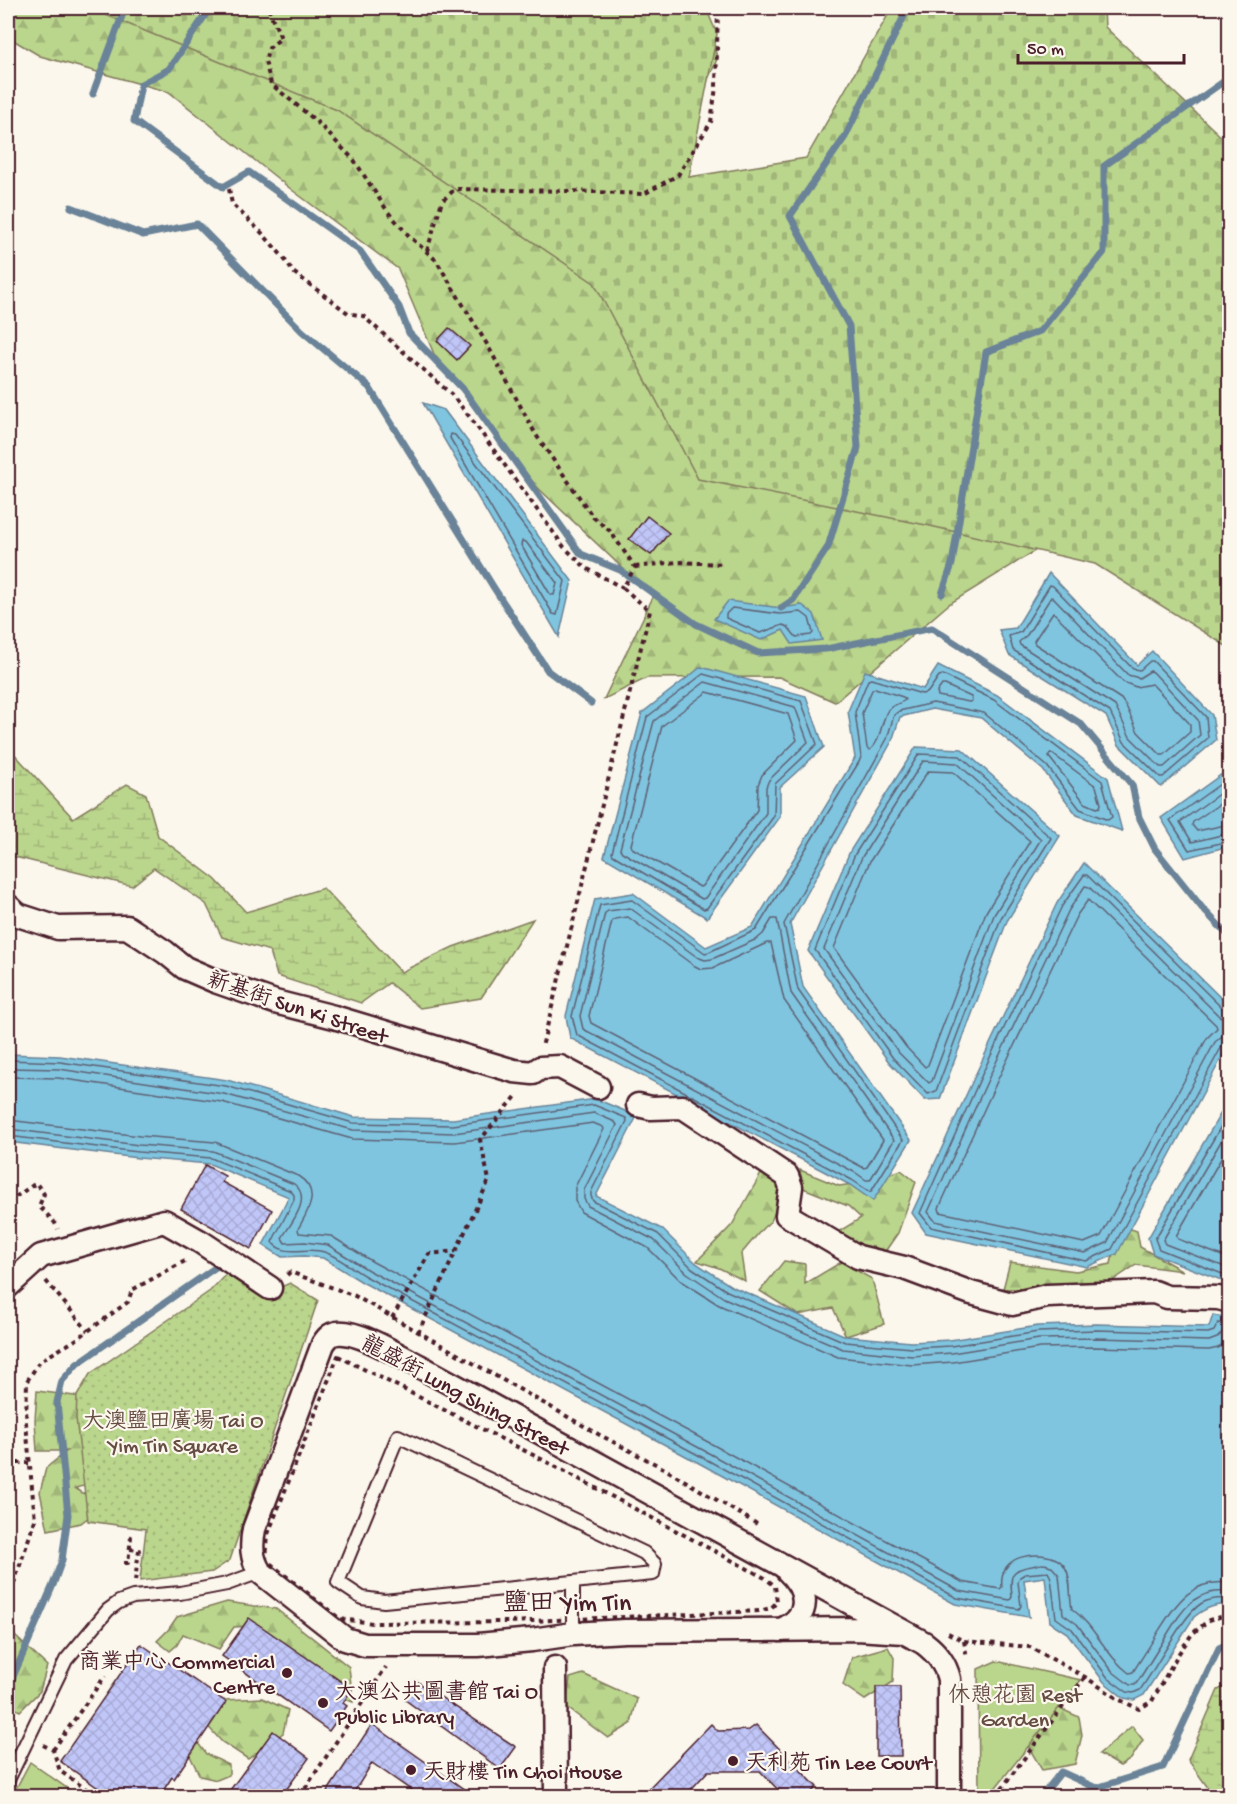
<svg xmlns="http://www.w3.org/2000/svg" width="1237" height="1804" font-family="'Gochi Hand','LXGW WenKai TC',sans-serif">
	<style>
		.forest { fill: url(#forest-firs); stroke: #827a5c; stroke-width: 1.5 }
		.wetland { fill: url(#wetland-marsh); stroke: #827a5c; stroke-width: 1.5 }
		.cemetery { fill: url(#cemetery-stones); stroke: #827a5c; stroke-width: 1.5 }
		.park { fill: url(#park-dots); stroke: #827a5c; stroke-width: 1.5 }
		.garden { fill: #bad58c; stroke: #827a5c; stroke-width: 1.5 }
		.water { fill: #7fc5e0; stroke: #6a8398; stroke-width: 1.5 }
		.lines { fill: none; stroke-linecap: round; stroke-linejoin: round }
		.shore { stroke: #5f6173; stroke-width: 1.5 }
		.stream { stroke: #6a8398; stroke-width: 7 }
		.building { fill: url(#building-cross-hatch); stroke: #4a1f2b; stroke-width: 1.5 }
		.lane-casing { stroke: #4a1f2b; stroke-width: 16 }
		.street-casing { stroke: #4a1f2b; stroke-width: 27 }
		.path { stroke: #4a1f2b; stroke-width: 4; stroke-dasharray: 4.5 4.5; stroke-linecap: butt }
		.lane { stroke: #fbf7ec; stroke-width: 12 }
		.street { stroke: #fbf7ec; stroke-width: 22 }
		.poi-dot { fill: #4a1f2b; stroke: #fbf7ec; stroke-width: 2 }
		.labels { text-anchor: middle; stroke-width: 4.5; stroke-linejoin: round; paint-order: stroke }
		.street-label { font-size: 22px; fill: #4a1f2b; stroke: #fbf7ec }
		.park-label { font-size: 22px; fill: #664c43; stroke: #fbf7ec }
		.poi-label { font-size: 22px; fill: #4a1f2b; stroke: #fbf7ec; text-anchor: start }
		.quarter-label { font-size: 26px; fill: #4a1f2b; stroke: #fbf7ec }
	</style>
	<defs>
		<pattern id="forest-firs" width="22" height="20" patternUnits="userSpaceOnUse" patternTransform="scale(1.5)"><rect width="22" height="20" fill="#bad58c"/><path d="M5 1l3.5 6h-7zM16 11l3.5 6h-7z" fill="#a1b679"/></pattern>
		<pattern id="wetland-marsh" width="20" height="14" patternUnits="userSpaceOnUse" patternTransform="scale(1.5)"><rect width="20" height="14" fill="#bad58c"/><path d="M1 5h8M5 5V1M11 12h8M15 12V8" fill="none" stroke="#a1b679"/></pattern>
		<pattern id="cemetery-stones" width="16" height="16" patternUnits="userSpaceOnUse" patternTransform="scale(1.5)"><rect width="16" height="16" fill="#bad58c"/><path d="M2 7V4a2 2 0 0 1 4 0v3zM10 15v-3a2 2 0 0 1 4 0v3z" fill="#a1b679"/></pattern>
		<pattern id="park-dots" width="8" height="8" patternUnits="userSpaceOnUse" patternTransform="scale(1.5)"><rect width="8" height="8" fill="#bad58c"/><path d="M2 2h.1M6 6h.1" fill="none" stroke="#a1b679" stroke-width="1.8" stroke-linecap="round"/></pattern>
		<pattern id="building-cross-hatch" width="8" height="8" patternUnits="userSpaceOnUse" patternTransform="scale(1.5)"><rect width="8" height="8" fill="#c1c6f8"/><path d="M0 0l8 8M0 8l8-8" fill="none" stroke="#a7aad5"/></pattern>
	</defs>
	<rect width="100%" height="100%" fill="#fbf7ec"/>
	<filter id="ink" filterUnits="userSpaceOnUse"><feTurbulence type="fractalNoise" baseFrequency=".0167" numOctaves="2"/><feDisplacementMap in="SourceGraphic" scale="12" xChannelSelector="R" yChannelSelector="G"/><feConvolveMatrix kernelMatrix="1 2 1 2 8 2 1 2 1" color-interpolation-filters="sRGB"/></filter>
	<g filter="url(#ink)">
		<g class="forest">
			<path d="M8,8H693L718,57L663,180L1119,499L949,604L835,702L779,677L647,678L604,699L653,597L537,487L476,411L434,354L398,269L292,190L169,92L40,56L8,37Z"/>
			<path d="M800,1170L839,1186L868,1182L901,1170L916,1182L898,1233L884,1253L849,1260L838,1232L861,1218L848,1206L803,1188Z"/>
			<path d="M762,1172L783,1185L781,1199L771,1221L763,1228L741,1254L745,1281L719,1268L697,1261L732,1225Z"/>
			<path d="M1119,1225L1137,1231L1140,1247L1183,1271L1136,1265L1103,1287L1003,1289L1010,1262L1076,1271L1111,1264Z"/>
			<path d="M784,1261L805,1264V1284L841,1262L872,1279L884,1324L846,1336L833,1308L798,1315L760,1291Z"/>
			<path d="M37,1391L89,1398L100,1482L75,1488L103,1506L81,1523L48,1530L40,1492L46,1468L67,1451H37L35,1420Z"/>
			<path d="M227,1602L276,1609L349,1667L353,1702L330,1693L253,1626L234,1627L219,1649L183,1634L177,1645L170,1651L157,1641L168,1630L177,1617Z"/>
			<path d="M15,1636L47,1666L40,1691L20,1711L8,1705V1640Z"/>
			<path d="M888,1647L894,1658L893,1682L865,1700L843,1685L852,1657Z"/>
			<path d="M583,1674L637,1699L631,1724L608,1738L566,1707L570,1678Z"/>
			<path d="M262,1698L288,1710L283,1733L248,1759L222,1742L204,1722L225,1700Z"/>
			<path d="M1050,1704L1079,1717L1082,1735L1075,1764L1042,1770L1021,1734Z"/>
			<path d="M1132,1726L1143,1740L1131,1759L1120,1766L1099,1754Z"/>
			<path d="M192,1735L206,1754L229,1765V1775L217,1780L200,1776L185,1746Z"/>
		</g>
		<g class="wetland">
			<path d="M8,747L73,818L127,784L146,794L158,836L215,879L246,912L323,888L401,972L453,947L533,919L481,998L420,1008L389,983L361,1003L277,976L270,951L222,937L206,904L154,868L132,886L15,857L8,853Z"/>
			<path d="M1229,1684V1796H1214L1188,1760L1218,1690Z"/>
		</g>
		<path class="cemetery" d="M89,8H706L717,34L689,177L806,158L892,8H1104L1105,27L1229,144V648L1095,564L926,525L698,479L594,283L337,110Z"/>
		<path class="park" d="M228,1272L267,1293L290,1283L318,1300L230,1560L212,1572L140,1581L146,1529L88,1521L76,1418L77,1396L90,1374L210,1291Z"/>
		<g class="garden">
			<path d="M996,1661L1081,1680L989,1796H979L978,1669Z"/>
			<path d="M30,1762L78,1796H12Z"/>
		</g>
		<g class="water">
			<path d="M423,403L444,410L572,581L559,637Z"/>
			<path d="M1049,573L1137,665L1152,651L1212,715L1216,740L1161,787L1119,745L1106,716L1009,655L999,630L1016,628Z"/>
			<path d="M728,601L781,608L802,605L814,614L822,640L792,644L783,630L761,640L714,619Z"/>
			<path d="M938,666L997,695L1108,778L1122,831L1077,815L1043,770L981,718L932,709L900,717L892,741L790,924L803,987L911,1140L873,1201L850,1185L570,1038L566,1016L595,899L633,893L706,947L752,927L855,758L848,711L865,671L923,689Z"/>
			<path d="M701,667L806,696L824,747L780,787V817L707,918L604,857L642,713Z"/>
			<path d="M916,747L962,749L1060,836L1007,921L940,1099L925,1100L889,1062L808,951L850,851Z"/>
			<path d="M1229,769V846L1185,858L1161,818Z"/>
			<path d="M1084,863L1230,1007L1229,1044L1117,1254L1087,1267L926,1233L912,1213L979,1067L1057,903Z"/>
			<path d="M8,1054L60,1056L227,1080L354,1117L453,1119L596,1099L637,1116L596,1196L662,1229L696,1263L731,1286L846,1336L911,1342L950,1340L1038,1326L1096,1324L1209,1327L1213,1315L1229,1319V1605C1215,1604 1205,1608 1194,1617L1144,1695L1134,1700L1124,1698L1104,1682L1067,1633L1050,1622L1045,1577L1024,1580L1029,1617L955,1604L697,1462L362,1282L323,1258L304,1256L282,1257L263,1245L289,1197L210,1164L138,1158L8,1142Z"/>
			<path d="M1229,1099V1283L1153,1254L1148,1238Z"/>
		</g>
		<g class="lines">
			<g class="shore">
				<path d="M451,434L455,435L565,581L557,615L553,614L450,438Z"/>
				<path d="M522,541L526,542L557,583L554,595L550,594L521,545Z"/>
				<path d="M1050,585L1053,586L1133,669L1140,670L1150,661H1153L1206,717L1208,738L1163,777H1160L1124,742L1110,712L1013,650L1009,636L1021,632Z"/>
				<path d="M1051,597L1054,598L1128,675L1139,678L1150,671L1153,672L1198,720L1200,735L1164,767H1160L1130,737L1115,706L1020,645L1019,642L1027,635Z"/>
				<path d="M732,608L780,614L801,612L809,618L813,633L811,635L796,637L788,627L783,625L760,633L726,618V614Z"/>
				<path d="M1053,612L1123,682L1136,687L1152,684L1190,724V732L1164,755H1161L1138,732L1126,706L1121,699L1035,644L1034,641Z"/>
				<path d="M703,674L801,701L817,744L775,784L774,816L707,908L704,909L613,855L612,853L647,717Z"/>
				<path d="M943,675L994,700L1102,781L1112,817L1108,820L1080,809L1047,766L984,713L933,703L899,711L894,715L887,739L784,924L798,990L903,1140L872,1190L870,1192L852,1180L577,1035L572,1016L600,905L632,900L705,953L709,952L756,930L859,762L861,757L855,712L868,680L871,679L922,694L928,692L939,676Z"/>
				<path d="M705,682L795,707L808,742L769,780L766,787V813L705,898L702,899L622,852L620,849L654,721Z"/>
				<path d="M945,685L971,697L972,701L969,702L938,696L937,692L942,685Z"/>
				<path d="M875,688L903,697L905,700C900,704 893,704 888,710C880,723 882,740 870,750L867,748L862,713L872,690Z"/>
				<path d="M707,692L788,714L797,740L762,775L758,785L757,810L702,886L700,887L632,848L631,845L662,726Z"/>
				<path d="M1051,753L1096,786L1101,804L1100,807L1097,808L1085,803L1049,757V755Z"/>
				<path d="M919,754L960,756L1051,838L1001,918L936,1091L928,1094L893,1058L815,950L855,854Z"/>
				<path d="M923,761L957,763L1041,839L994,915L932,1081L929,1083L899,1053L824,949L862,857Z"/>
				<path d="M928,771L953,772L1030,841L986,912L928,1065L925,1067L906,1047L834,948L870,861Z"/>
				<path d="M1230,777L1170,820L1189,850L1230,841"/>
				<path d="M1230,786L1180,822L1192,842L1230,833"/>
				<path d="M1230,797L1193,822L1192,825L1197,831L1230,824"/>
				<path d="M1088,900L1216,1025L1217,1028L1207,1038L1101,1236L1084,1243L940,1212L939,1208L999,1077L1077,915Z"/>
				<path d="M630,908L697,957L705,960L712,959L757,939L763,934L772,919H777L791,993L894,1140L870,1180H866L856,1173L583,1029L580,1016L605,913L608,911Z"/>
				<path d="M628,917L693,965L701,969L713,968L767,943H771L784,1000L883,1140L867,1167L864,1168L591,1023L589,1016L612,921L615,919Z"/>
				<path d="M1230,1011L1223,1009L1087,875H1084L1062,906L984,1070L920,1213L931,1227L1086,1261L1112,1249L1222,1046L1225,1043L1230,1042"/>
				<path d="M1230,1018H1223L1218,1015L1089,887L1085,886L1069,910L991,1073L928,1212L935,1221L1085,1253L1107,1243L1215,1042L1222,1036L1230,1035"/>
				<path d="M8,1060L60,1062L226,1086L353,1123L453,1125L594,1105L626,1118L627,1121L591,1192V1196L593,1201L658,1234L692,1268L727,1291L845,1342L912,1348L951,1346L1038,1332L1096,1330L1208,1333L1214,1331L1218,1323L1230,1324"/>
				<path d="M8,1068L59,1069L224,1094L353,1130L454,1133L594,1113L615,1122L617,1125L584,1190V1199L588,1206L654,1240L687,1273L724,1298L843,1349L912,1356L952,1353L1039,1339L1096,1338L1209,1341L1217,1338L1223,1332H1230"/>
				<path d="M8,1077L58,1078L222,1102L352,1139L455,1142L593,1123L603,1127L604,1129L575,1187V1201L581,1212L648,1248L680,1280L719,1305L838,1357L912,1365L953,1362L1040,1348L1095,1347L1209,1350L1218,1348L1230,1341"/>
				<path d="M1230,1111L1155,1239L1159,1249L1230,1277"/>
				<path d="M8,1120L140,1136L215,1142L298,1176C322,1191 308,1211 298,1229L299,1233L331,1236L373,1262L708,1442L962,1582L1000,1589L1002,1587C1001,1578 1002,1571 1009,1564C1021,1552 1055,1551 1065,1567C1072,1578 1069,1596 1072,1609C1095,1626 1106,1656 1129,1673L1133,1672C1141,1659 1150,1646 1158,1632C1176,1604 1191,1578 1230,1583"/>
				<path d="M1230,1126L1163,1240L1165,1244L1230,1269"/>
				<path d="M8,1129L139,1145L213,1151L294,1184C313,1198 291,1223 282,1238L285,1243L305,1242L328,1245L368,1270L703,1450L959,1591L1010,1600L1012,1597C1010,1577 1009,1569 1032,1566C1039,1564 1044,1563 1051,1566L1059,1575L1063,1614L1077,1624L1113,1672L1130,1685H1135L1140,1678C1148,1665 1157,1651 1165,1638C1181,1612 1194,1587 1230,1592"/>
				<path d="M8,1136L138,1152L211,1158L291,1191L294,1195V1200L272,1242C284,1258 307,1246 324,1252C337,1256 353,1269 365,1276L700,1456L957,1598L1019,1609L1021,1606L1018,1582L1020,1577L1025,1574L1048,1572L1051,1578L1056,1618L1072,1629L1108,1678L1127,1692L1133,1693L1140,1690C1156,1669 1182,1615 1202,1603C1210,1599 1221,1598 1230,1599"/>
				<path d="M1230,1143L1176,1236L1178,1239L1230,1259"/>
			</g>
			<g class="stream">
				<path d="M210,8L169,69L141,84L134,121L223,187L249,172L360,251L399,307L409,333L463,389L581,554L620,570L696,624L758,653L826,649L932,628L1081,724L1132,785L1139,817L1155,849L1203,909L1230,937"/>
				<path d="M93,94L125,8"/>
				<path d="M71,207L143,235L197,224L302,331L369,387L494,588L548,671L591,703"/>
				<path d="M942,594L952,564L986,352L1040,331L1104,252V166L1230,77"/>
				<path d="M781,608L793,600L828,547L858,447L849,326L790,216L845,137L907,10V8"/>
				<path d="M8,1688L53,1585L62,1560L68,1515L57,1402L62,1381L77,1364L216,1267"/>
				<path d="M1042,1796L1061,1772L1096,1788L1163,1767L1219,1648L1230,1643"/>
			</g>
		</g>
		<g class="building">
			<path d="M449,328L470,346L457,360L437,341Z"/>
			<path d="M647,516L669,533L651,555L629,539Z"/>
			<path d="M205,1165L225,1176L222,1182L272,1210L251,1249L181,1209Z"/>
			<path d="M249,1618L352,1689L343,1703L347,1706L329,1731L222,1656Z"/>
			<path d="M141,1644L226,1702L174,1779L172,1777L159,1797H111L60,1761Z"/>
			<path d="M415,1680L516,1747L500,1769L404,1699Z"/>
			<path d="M876,1687H900L901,1756H876Z"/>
			<path d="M372,1724L475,1797H421L372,1763L351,1797H324Z"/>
			<path d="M711,1724L718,1731L749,1730L756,1725L817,1787L806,1797H785L760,1771H708L684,1797H657L649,1788Z"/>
			<path d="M273,1731L309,1758L281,1797H225Z"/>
		</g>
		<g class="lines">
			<defs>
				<g id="lane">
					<path d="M573,1582L653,1574L655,1564L644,1553L398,1436L338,1582L362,1598L384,1601L573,1582V1634"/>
					<path d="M8,1780L66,1660L108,1610L119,1602L133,1597L180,1593L227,1584L260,1572"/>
				</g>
				<g id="street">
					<path d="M8,906L18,915L58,928L127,927L165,952L185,968L215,981L275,1002L334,1017L514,1071L533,1073L540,1068L560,1067L598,1087"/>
					<path d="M638,1105L651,1108L683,1107L787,1176L791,1187L787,1215L858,1257L904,1268L971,1293L1012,1304L1047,1296L1154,1292L1167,1297L1218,1298L1230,1301"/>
					<path d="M8,1286L41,1256L164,1221L201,1242L270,1288"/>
					<path d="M781,1630C812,1616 809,1591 787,1570"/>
					<path d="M904,1632L857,1629L625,1631L573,1634L532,1640L478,1645H365L345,1639L260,1572C251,1558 251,1545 254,1529L323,1344C327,1338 330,1334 337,1333C358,1330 400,1356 419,1366L924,1643C937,1653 945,1663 949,1679V1796"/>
					<path d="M555,1668L556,1796"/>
				</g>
			</defs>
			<use href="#lane" class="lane-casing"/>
			<use href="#street" class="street-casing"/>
			<g class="path">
				<path d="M268,8L281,38L269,48L265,61L271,84L316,121L354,160L388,212L410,237L436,260L488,346L536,435L593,517L610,531L635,567L623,588L650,611L542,1047"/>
				<path d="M229,189L232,204L262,233L283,257L293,272L348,313L363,316L451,394L472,420L564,547L586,568L623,588"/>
				<path d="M427,251L442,201L455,189L570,191L644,194L678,175L711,122L716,87L718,8"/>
				<path d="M635,567L677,562L724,564"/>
				<path d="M8,1202L36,1183L44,1194L39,1206L55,1223L58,1229"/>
				<path d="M287,1275L290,1272L355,1296L598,1434L665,1469L757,1524"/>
				<path d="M46,1281L88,1331"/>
				<path d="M392,1318L429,1254L456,1251"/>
				<path d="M418,1333L489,1180L480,1140L518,1094"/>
				<path d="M338,1356L545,1461L765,1578L775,1586L777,1602L771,1608L759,1611L509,1622L373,1623L340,1619L266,1560L268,1534Z"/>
				<path d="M8,1463H29"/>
				<path d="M130,1549L139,1550L135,1581"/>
				<path d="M124,1563H128L131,1537L128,1536"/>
				<path d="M8,1601L35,1520L26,1423L27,1381L40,1361L77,1339L128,1302L132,1290L187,1260"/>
				<path d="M948,1633L964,1641L1030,1647L1085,1677L1118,1699L1139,1709L1152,1701L1177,1656L1192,1634L1209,1620L1230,1614"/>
				<path d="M964,1641L967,1658"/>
				<path d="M43,1745L53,1750L60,1771L96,1796"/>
				<path d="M53,1750L105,1676"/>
				<path d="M300,1796L386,1667"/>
				<path d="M996,1796L1085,1677"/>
			</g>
			<use href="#lane" class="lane"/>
			<use href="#street" class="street"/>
		</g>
	</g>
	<g class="poi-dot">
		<circle cx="287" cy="1673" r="6"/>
		<circle cx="323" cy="1703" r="6"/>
		<circle cx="733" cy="1761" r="6"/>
		<circle cx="411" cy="1770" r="6"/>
	</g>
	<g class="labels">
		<g class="street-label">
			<text transform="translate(298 1006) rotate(18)" y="8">新基街 Sun Ki Street</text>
			<text transform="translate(466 1394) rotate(28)" y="8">龍盛街 Lung Shing Street</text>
		</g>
		<g class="park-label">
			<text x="173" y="1427">大澳鹽田廣場 Tai O<tspan x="173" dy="25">Yim Tin Square</tspan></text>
			<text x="1015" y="1701">休憩花園 Rest<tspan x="1015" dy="25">Garden</tspan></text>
		</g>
		<g class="poi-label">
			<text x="275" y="1668" text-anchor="end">商業中心 Commercial<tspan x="275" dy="25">Centre</tspan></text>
			<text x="335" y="1698">大澳公共圖書館 Tai O<tspan x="335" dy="25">Public Library</tspan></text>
			<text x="745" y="1769">天利苑 Tin Lee Court</text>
			<text x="423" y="1778">天財樓 Tin Choi House</text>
		</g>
		<g class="quarter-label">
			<text x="567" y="1610">鹽田 Yim Tin</text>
		</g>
	</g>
	<rect width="1237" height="1804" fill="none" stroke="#fbf7ec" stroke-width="30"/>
	<rect x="15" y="15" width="1207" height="1774" fill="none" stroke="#4a1f2b" stroke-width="2" filter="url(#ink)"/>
	<path d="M1018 54v9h166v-9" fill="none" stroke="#4a1f2b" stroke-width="3"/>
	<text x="1027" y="54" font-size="18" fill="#4a1f2b" stroke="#fbf7ec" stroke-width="4.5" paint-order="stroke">50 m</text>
</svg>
